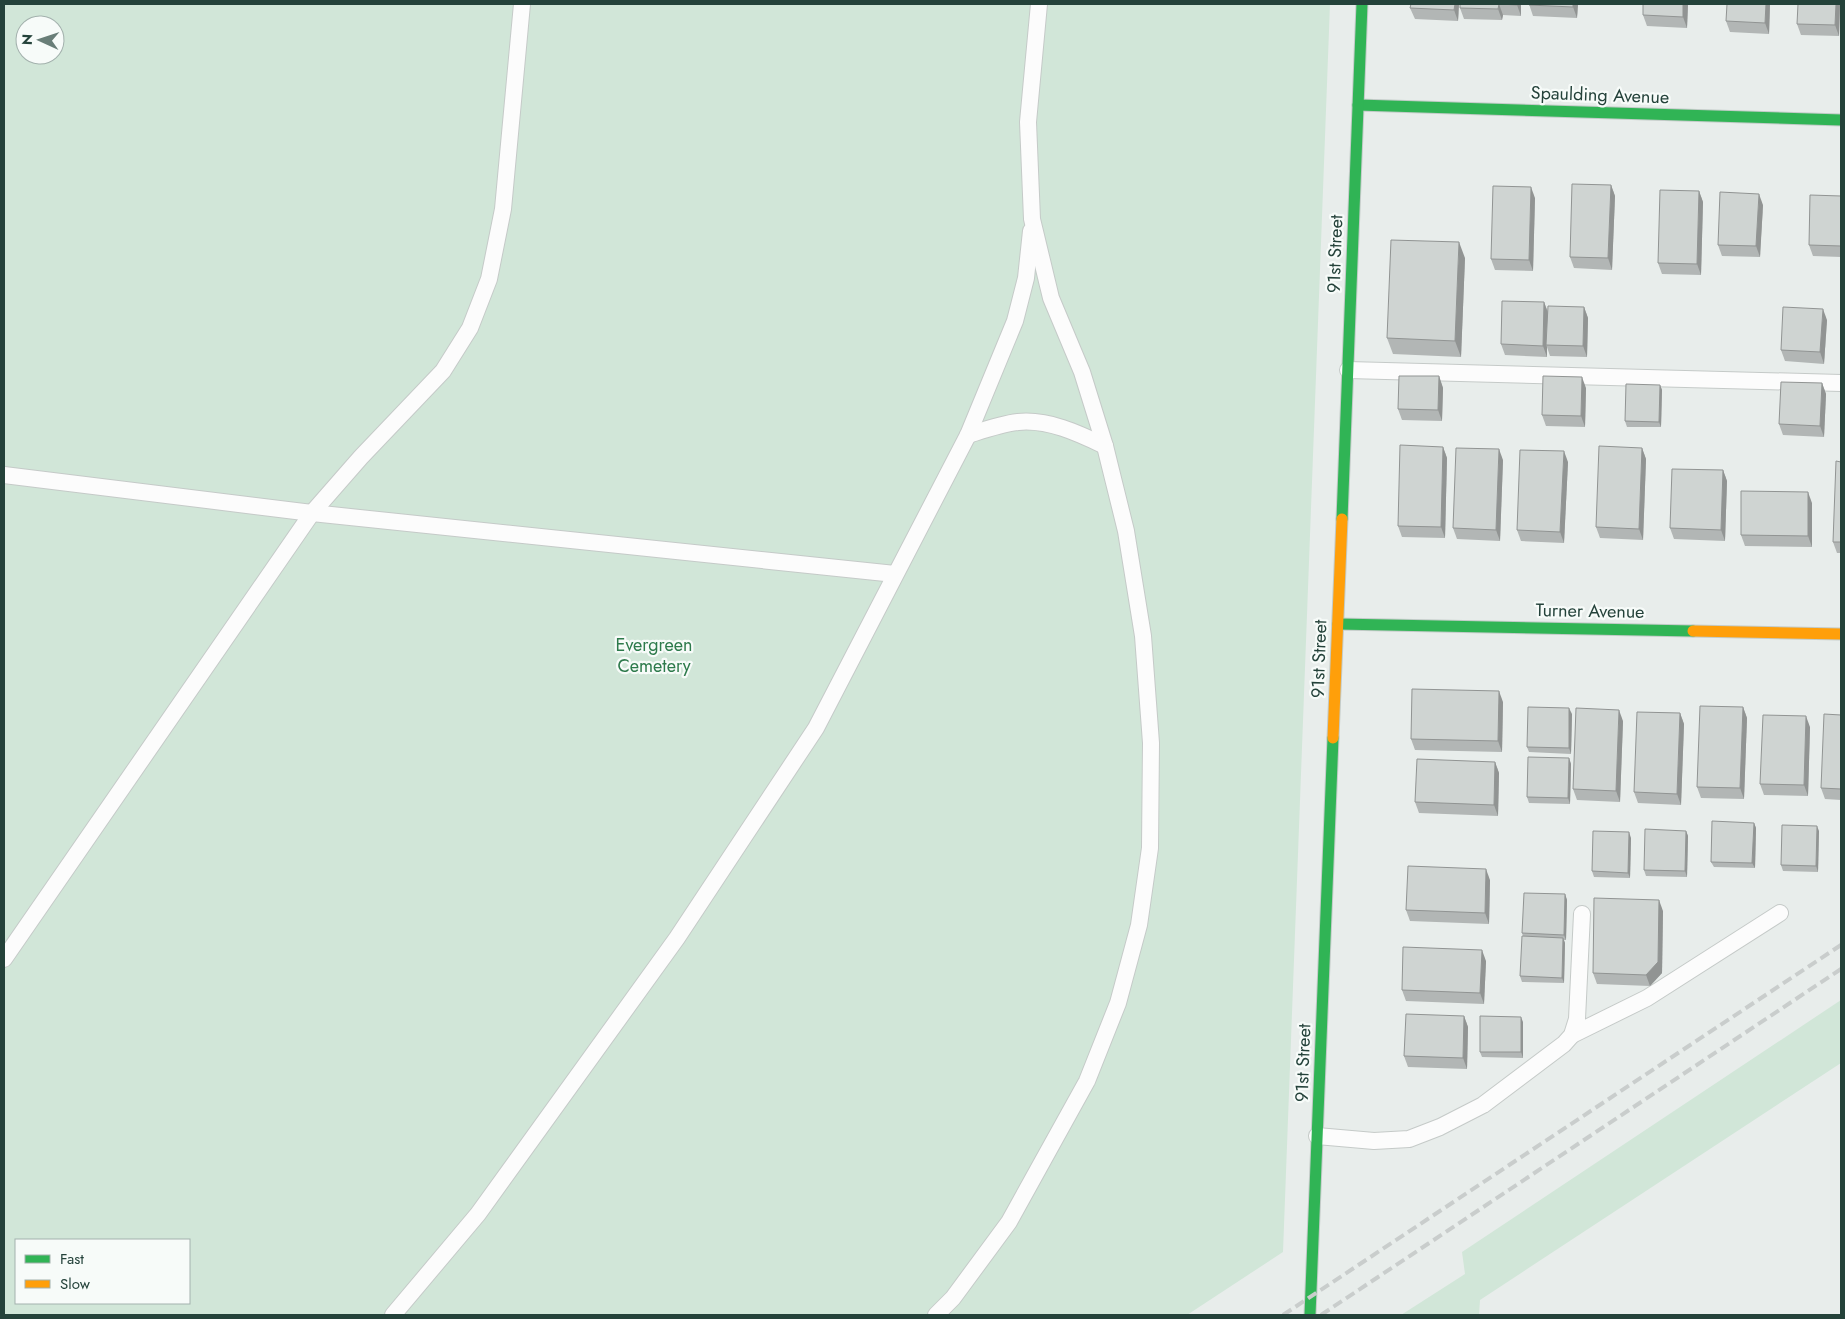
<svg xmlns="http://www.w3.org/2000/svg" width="1845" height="1319" font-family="Jost,sans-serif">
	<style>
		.green { fill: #d1e6d8; fill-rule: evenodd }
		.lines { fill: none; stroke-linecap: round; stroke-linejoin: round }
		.lane-casing { stroke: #c5cac8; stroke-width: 18 }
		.fast-casing { stroke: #c3cbc8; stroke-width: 13 }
		.slow-casing { stroke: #c3cbc8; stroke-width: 13 }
		.lane { stroke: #fcfcfc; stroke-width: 16 }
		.fast { stroke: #30b455; stroke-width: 11 }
		.slow { stroke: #ff9f0a; stroke-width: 11 }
		.rail { stroke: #c9cdcc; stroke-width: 4; stroke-dasharray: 10 5; stroke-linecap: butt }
		.wall { fill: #b2b6b5 }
		.shaded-wall { fill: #919493 }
		.building { fill: #cfd4d2; stroke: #919493 }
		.labels { text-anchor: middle; stroke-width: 4.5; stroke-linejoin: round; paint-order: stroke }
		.street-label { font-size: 18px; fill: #24423a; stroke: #f7fbf9 }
		.park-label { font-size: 18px; fill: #2d7a4b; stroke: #f7fbf9 }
	</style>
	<rect width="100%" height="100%" fill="#e8edeb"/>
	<g class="green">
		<path d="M4,4H1330L1283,1252L1187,1315H4ZM25,25H55V55H25ZM16,1240H189V1303H16Z"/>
		<path d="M1841,1000V1063L1480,1300L1479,1315H1401L1465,1274L1462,1252Z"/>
	</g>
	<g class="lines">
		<defs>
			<g id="lane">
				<path d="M1348,370L1841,383"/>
				<path d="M968,435C984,430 1001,424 1018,422C1048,419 1078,433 1105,446"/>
				<path d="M4,475L312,513L895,574"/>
				<path d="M4,959L312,513L361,457L443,371L470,328L489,279L503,209L522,4"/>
				<path d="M1572,1035L1647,998L1780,913"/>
				<path d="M1317,1136L1374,1141L1409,1139L1440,1127L1483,1105L1564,1044L1572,1035L1577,1019L1582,914"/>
				<path d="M393,1315L478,1214L677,938L816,728L968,435L1015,321L1026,278L1031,231"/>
				<path d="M936,1315L953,1298L1009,1222L1087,1081L1118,1003L1139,925L1150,848L1151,743L1143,636L1126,531L1105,446L1082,372L1051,298L1032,219L1028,122L1039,4"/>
			</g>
			<g id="fast">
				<path d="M1358,105L1841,120"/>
				<path d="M1342,519L1362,4"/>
				<path d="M1338,624L1693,631"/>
				<path d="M1310,1315L1333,738"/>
			</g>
			<g id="slow">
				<path d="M1693,631L1841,634"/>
				<path d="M1333,738L1342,519"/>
			</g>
		</defs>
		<use href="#lane" class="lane-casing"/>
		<use href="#fast" class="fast-casing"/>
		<use href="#slow" class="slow-casing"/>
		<use href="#lane" class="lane"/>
		<use href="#fast" class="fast"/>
		<use href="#slow" class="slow"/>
		<g class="rail">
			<path d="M1283,1315L1841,945"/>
			<path d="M1321,1315L1841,969"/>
		</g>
	</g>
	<g class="wall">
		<path d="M1459,4L1458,21L1415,19L1410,8Z"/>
		<path d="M1460,4H1521V16L1503,15L1502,20L1464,19L1460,8Z"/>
		<path d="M1529,4H1578L1577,18L1533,16Z"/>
		<path d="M1688,4L1687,28L1647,26L1643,15Z"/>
		<path d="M1770,4L1769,34L1730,32L1726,21Z"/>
		<path d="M1840,4L1839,36L1801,35L1797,24Z"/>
		<path d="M1611,185L1615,196L1612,270L1574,268L1570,257Z"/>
		<path d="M1699,191L1703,202L1701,275L1662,274L1658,263Z"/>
		<path d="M1841,196V257L1813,256L1809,245Z"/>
		<path d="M1535,198L1533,271L1495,270L1491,259Z"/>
		<path d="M1763,205L1760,257L1722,256L1718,245Z"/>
		<path d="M1465,258L1461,357L1393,354L1387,338Z"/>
		<path d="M1544,302L1548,312L1584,307L1588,318L1587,357L1550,356L1547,347V357L1505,355L1501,344Z"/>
		<path d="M1827,320L1824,364L1785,361L1781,350Z"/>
		<path d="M1439,376L1443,388L1442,421L1402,420L1398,409Z"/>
		<path d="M1822,383L1826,394L1824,437L1783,435L1779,424Z"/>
		<path d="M1660,385L1662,390L1661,427H1627L1625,421Z"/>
		<path d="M1586,388L1585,427L1546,426L1542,415Z"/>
		<path d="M1443,447L1447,458L1445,538L1402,537L1398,526Z"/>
		<path d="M1642,448L1646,459L1643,540L1600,538L1596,527Z"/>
		<path d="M1503,460L1500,541L1457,539L1453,528Z"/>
		<path d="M1568,462L1564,543L1521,541L1517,530Z"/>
		<path d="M1841,462V553H1837L1833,542Z"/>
		<path d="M1723,470L1727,481L1725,541L1674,539L1670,528Z"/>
		<path d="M1812,503V547L1745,546L1741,535Z"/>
		<path d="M1503,702L1502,752L1415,750L1411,739Z"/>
		<path d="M1743,707L1747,718L1744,799L1701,798L1697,787Z"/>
		<path d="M1680,713L1684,724L1681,805L1638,803L1634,792Z"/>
		<path d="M1572,714L1571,754L1529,752L1527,747Z"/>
		<path d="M1841,715V800L1825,799L1821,788Z"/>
		<path d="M1623,721L1620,802L1577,800L1573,789Z"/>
		<path d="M1810,727L1808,796L1764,795L1760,784Z"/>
		<path d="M1569,758L1571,764L1570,804L1529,803L1527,797Z"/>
		<path d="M1495,762L1499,773L1498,816L1419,813L1415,802Z"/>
		<path d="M1754,823L1756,828L1755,868L1714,867L1711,862Z"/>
		<path d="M1686,831L1688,836L1687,877L1646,876L1644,870Z"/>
		<path d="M1819,831L1818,872L1783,871L1781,865Z"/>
		<path d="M1631,838L1630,878L1594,877L1592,871Z"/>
		<path d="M1490,880L1489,924L1410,921L1406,910Z"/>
		<path d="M1565,894L1567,900L1566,940H1564L1565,943L1564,983L1522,982L1520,976L1523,936L1522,933Z"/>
		<path d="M1663,911L1662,973L1650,986L1597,984L1593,973Z"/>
		<path d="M1486,961L1484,1004L1406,1001L1402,990Z"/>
		<path d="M1464,1016L1468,1027L1467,1069L1408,1067L1404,1056Z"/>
		<path d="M1523,1022V1058L1482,1057L1480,1052Z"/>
	</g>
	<g class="shaded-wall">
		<path d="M1455,4H1459L1458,21L1454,10Z"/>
		<path d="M1499,4L1503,15L1502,20L1498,9Z"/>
		<path d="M1517,4H1521V16L1517,5Z"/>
		<path d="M1573,4H1578L1577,18L1573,7Z"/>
		<path d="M1683,4H1688L1687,28L1683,17Z"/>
		<path d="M1766,4H1770L1769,34L1765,23Z"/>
		<path d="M1836,4H1840L1839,36L1835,25Z"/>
		<path d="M1611,185L1615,196L1612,270L1608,258Z"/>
		<path d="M1531,187L1535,198L1533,271L1529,260Z"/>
		<path d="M1699,191L1703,202L1701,275L1697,264Z"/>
		<path d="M1759,194L1763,205L1760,257L1756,246Z"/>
		<path d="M1459,242L1465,258L1461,357L1455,341Z"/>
		<path d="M1544,302L1548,313L1546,345L1547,347V357L1543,346Z"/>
		<path d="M1584,307L1588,318L1587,357L1583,346Z"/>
		<path d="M1823,309L1827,320L1824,364L1820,352Z"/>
		<path d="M1439,376L1443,388L1442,421L1438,410Z"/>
		<path d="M1582,377L1586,388L1585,427L1581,416Z"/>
		<path d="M1822,383L1826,394L1824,437L1820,426Z"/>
		<path d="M1660,385L1662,390L1661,427L1659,422Z"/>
		<path d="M1443,447L1447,458L1445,538L1441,527Z"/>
		<path d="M1642,448L1646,459L1643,540L1639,529Z"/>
		<path d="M1499,449L1503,460L1500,541L1496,530Z"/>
		<path d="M1564,451L1568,462L1564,543L1560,532Z"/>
		<path d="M1723,470L1727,481L1725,541L1721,530Z"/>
		<path d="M1808,492L1812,503V547L1808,536Z"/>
		<path d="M1499,691L1503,702L1502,752L1498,741Z"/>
		<path d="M1743,707L1747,718L1744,799L1740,788Z"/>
		<path d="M1569,708L1572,714L1571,754L1569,748Z"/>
		<path d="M1619,710L1623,721L1620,802L1616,791Z"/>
		<path d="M1680,713L1684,724L1681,805L1677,794Z"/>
		<path d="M1806,716L1810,727L1808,796L1804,785Z"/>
		<path d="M1569,758L1571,764L1570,804L1568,798Z"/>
		<path d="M1495,762L1499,773L1498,816L1494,805Z"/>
		<path d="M1754,823L1756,828L1755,868L1752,863Z"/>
		<path d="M1817,826L1819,831L1818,872L1816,866Z"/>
		<path d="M1686,831L1688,836L1687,877L1685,871Z"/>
		<path d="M1629,832L1631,838L1630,878L1628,873Z"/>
		<path d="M1486,869L1490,880L1489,924L1485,913Z"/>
		<path d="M1565,894L1567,900L1566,940L1564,935Z"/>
		<path d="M1659,900L1663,911L1662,973L1650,986L1646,975Z"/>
		<path d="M1563,938L1565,943L1564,983L1562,978Z"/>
		<path d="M1482,950L1486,961L1484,1004L1480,993Z"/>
		<path d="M1464,1016L1468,1027L1467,1069L1463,1058Z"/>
		<path d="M1521,1017L1523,1022V1058L1521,1052Z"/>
	</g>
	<g class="building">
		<path d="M1411,4H1455L1454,10L1410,8Z"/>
		<path d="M1460,4H1517V5L1499,4L1498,9L1460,8Z"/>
		<path d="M1529,4H1573V7L1529,5Z"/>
		<path d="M1643,4H1683V17L1643,15Z"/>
		<path d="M1727,4H1766L1765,23L1726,21Z"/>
		<path d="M1798,4H1836L1835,25L1797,24Z"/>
		<path d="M1572,184L1611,185L1608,258L1570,257Z"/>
		<path d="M1493,186L1531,187L1529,260L1491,259Z"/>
		<path d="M1660,190L1699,191L1697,264L1658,263Z"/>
		<path d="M1720,192L1759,194L1756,246L1718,245Z"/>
		<path d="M1810,195L1841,196V246L1809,245Z"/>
		<path d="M1391,240L1459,242L1455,341L1387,338Z"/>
		<path d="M1502,301L1544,302L1543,346L1501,344Z"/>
		<path d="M1548,306L1584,307L1583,346L1546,345Z"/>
		<path d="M1783,307L1823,309L1820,352L1781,350Z"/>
		<path d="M1399,376H1439L1438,410L1398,409Z"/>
		<path d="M1543,376L1582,377L1581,416L1542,415Z"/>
		<path d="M1781,382L1822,383L1820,426L1779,424Z"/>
		<path d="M1626,384L1660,385L1659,422L1625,421Z"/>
		<path d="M1400,445L1443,447L1441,527L1398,526Z"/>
		<path d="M1599,446L1642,448L1639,529L1596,527Z"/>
		<path d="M1456,448L1499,449L1496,530L1453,528Z"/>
		<path d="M1520,450L1564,451L1560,532L1517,530Z"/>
		<path d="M1836,461L1841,462V542H1833Z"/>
		<path d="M1672,469L1723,470L1721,530L1670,528Z"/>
		<path d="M1741,491L1808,492V536L1741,535Z"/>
		<path d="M1412,689L1499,691L1498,741L1411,739Z"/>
		<path d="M1700,706L1743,707L1740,788L1697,787Z"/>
		<path d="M1528,707L1569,708V748L1527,747Z"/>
		<path d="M1576,708L1619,710L1616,791L1573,789Z"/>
		<path d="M1637,712L1680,713L1677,794L1634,792Z"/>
		<path d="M1824,714L1841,715V789L1821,788Z"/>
		<path d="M1763,715L1806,716L1804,785L1760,784Z"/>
		<path d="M1528,757L1569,758L1568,798L1527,797Z"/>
		<path d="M1417,759L1495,762L1494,805L1415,802Z"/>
		<path d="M1712,821L1754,823L1752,863L1711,862Z"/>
		<path d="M1782,825L1817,826L1816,866L1781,865Z"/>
		<path d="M1645,829L1686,831L1685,871L1644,870Z"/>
		<path d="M1593,831L1629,832L1628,873L1592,871Z"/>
		<path d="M1408,866L1486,869L1485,913L1406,910Z"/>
		<path d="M1524,893L1565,894L1564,935L1522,933Z"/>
		<path d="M1594,898L1659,900L1658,962L1646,975L1593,973Z"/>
		<path d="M1522,936L1563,938L1562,978L1520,976Z"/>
		<path d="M1403,947L1482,950L1480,993L1402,990Z"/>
		<path d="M1406,1014L1464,1016L1463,1058L1404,1056Z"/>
		<path d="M1480,1016L1521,1017V1052H1480Z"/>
	</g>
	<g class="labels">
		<g class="street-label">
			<text transform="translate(1600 95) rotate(2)" y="6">Spaulding Avenue</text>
			<text transform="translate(1335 254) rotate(-88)" y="6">91st Street</text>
			<text transform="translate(1590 611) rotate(1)" y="6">Turner Avenue</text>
			<text transform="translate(1319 659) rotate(-88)" y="6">91st Street</text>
			<text transform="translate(1303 1063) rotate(-88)" y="6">91st Street</text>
		</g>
		<g class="park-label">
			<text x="654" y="651">Evergreen<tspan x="654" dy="21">Cemetery</tspan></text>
		</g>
	</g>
	<rect width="1845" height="1319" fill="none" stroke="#24423a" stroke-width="10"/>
	<rect x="15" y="1239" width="175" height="65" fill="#f7fbf9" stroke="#a3b1ad"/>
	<rect x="25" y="1255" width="25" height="8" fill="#30b455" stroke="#a3b1ad"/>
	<text x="60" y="1264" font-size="15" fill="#24423a">Fast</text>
	<rect x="25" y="1280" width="25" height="8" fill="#ff9f0a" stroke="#a3b1ad"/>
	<text x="60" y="1289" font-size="15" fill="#24423a">Slow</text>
	<g transform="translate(40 40) rotate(273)"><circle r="24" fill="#f7fbf9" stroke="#a3b1ad"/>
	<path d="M0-4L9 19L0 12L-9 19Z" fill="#697e78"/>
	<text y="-8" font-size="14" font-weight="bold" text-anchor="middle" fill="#24423a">N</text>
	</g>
</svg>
